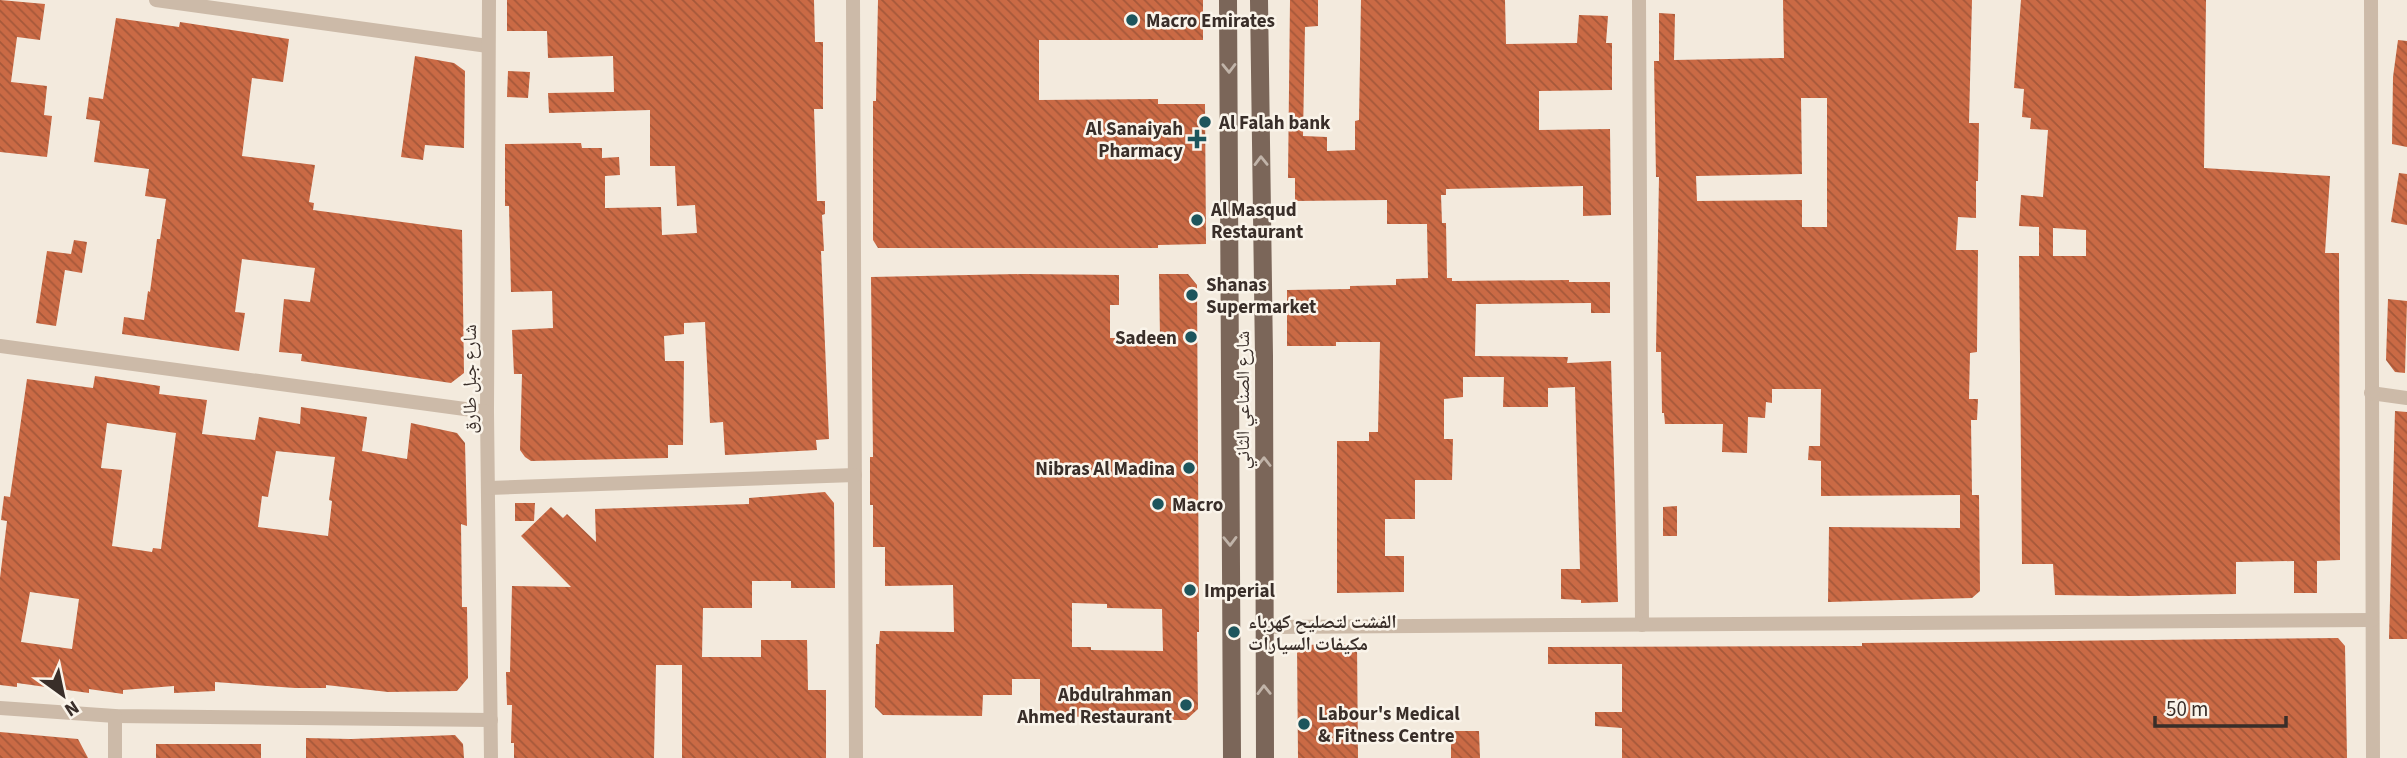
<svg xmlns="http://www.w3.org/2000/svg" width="2407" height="758" font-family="'Source Sans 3','Noto Naskh Arabic',sans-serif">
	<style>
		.building { fill: url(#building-back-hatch); fill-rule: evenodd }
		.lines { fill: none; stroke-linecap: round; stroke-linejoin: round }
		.street { stroke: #ccbaa8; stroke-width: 14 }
		.primary { stroke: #7b6659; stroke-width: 18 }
		.oneway { stroke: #c1b4a9 }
		.poi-dot { fill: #1d555c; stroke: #faf4ea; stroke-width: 2.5 }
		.labels { text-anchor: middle; stroke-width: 5; stroke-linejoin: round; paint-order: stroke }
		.poi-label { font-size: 19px; font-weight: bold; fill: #392e29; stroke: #faf4ea; text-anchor: start }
		.street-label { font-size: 19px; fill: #392e29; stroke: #faf4ea }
	</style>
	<defs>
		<pattern id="building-back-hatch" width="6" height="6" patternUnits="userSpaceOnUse" patternTransform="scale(1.75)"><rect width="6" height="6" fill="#ca6a45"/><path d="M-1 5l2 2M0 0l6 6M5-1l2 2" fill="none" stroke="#a5583a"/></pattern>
	</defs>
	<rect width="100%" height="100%" fill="#f3eadd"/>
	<g class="building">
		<path d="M0,0L45,4L40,40L17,37L11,82L47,86L44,115L52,116L47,157L0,152Z"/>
		<path d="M507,0H814L815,42H823V109H814L817,201H825V214L822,215L824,251H821L829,439L816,440L817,450L725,455L723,422L710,423L705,322L684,323V334L664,336L665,361H684L683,445H668V458L531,461L525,457L520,450L522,374H514L512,330L553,328L552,291L511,292L509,206H505V144L581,143L582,148H602V158L619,157L620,175L605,176V208L661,207L662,235L697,233L695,205L677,206L675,166H650V110L549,113L548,93L614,92L613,56L548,58L547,31H507Z"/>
		<path d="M878,0H1203V40H1039V100L1158,99V104H1205L1206,244L1158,245V248H878L873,240V101H876Z"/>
		<path d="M1290,0H1318V26L1305,27L1303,136L1327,137V151L1355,150V121L1359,120L1361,0H1505L1506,44L1577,43L1579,15L1608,16L1606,43H1612V90L1539,91V130L1610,129L1611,215L1583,216V186L1446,189V195H1441L1442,223H1446L1447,278H1452V281L1569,280V282H1610V313H1591V303L1476,304L1475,356L1568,357L1567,363L1611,361L1618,602L1581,603V600L1561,599V569H1580L1575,387L1548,388V407H1503L1504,377H1463V397L1444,399V439H1453L1452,480H1415V519H1385V556H1404V592L1337,593V441H1369V432H1378L1380,342H1336V346H1287V290L1350,289V286L1396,285V279L1428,278L1427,224H1387V200L1295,201V178H1288Z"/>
		<path d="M1783,0H1972L1969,123H1979L1978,181H1976V218L1958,217L1956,250H1978L1977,352L1970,353L1969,399H1978L1977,420H1971L1972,495H1979L1980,591L1972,598L1828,602L1829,527L1960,528V495L1821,496V461L1808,460L1809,446H1820L1821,389H1772V403L1766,402L1765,418L1748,417L1747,453L1722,452L1723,424H1665L1664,413H1662L1661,352H1656L1659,177H1656L1654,61H1659V13L1675,14L1674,60L1784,58ZM1801,98H1827V227H1802V200L1697,201L1696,176L1802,174Z"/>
		<path d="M2021,0H2206L2204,168L2330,176L2325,253H2339L2340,560L2317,561V593H2294V561L2236,562V594L2131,596L2055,595L2053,564H2022L2019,256H2039V227L2019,226L2021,195L2043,197L2048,130L2030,129L2031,118L2022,117L2024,89L2014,88ZM2053,228L2086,230V256H2053Z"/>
		<path d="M116,18L179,27L180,22L289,39L283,82L252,78L242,156L315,165L309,202L314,203L313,210L462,230L464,373L451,383L301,361L302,354L279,352L284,299L310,302L315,268L242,259L235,312L245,313L239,351L122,334L124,317L144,320L148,291L150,292L157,239H160L166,199L145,196L149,169L94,162L100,121L86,119L89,97L103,99Z"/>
		<path d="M2398,40L2407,41V147L2392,144L2393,77Z"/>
		<path d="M415,56L454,63L465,71L464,148L425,145L423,160L401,157Z"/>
		<path d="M508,71L530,72L528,98L507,97Z"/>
		<path d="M2399,173L2407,174V225L2391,222Z"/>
		<path d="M74,240L87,242L82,273L65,270L56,326L36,323L47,251L71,254Z"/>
		<path d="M1023,274L1119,275V305H1110V338H1160L1159,274H1188L1197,285L1199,632H1197L1198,709L1186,720H1152V713L1090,715V717L1040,716V679H1012V695H983L982,716L883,715L875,707L876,644H879L880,631L954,632L953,585L885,586V547H873V505H870V457H873L871,277ZM1072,603L1107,604V608L1162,609L1163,651L1091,650V647H1072Z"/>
		<path d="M2388,299L2407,301L2405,373L2395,372L2386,360Z"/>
		<path d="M95,376L160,386L159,394L207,400L202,434L255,440L259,417L300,424L301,407L367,417L362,451L407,459L411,423L457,433L465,443L467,526L461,524L462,607H467L468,678L457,691L388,692L326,685V688H295L215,682V691L174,693V686L123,690V694L89,689V693L17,683V687L0,685V578L7,521L1,520L4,496L10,497L27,379L93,388ZM107,423L176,433L161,549L153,548L152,552L112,546L122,470L101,468ZM276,451L335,457L329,500L332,501L328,536L258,527L262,496L268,497ZM30,592L79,599L72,649L21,642Z"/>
		<path d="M2395,411L2407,412V639H2389Z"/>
		<path d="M825,492L834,503L835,588H791V581H752V608H703L702,657H761V640H807L808,690H826V758H682V665H656L654,758H514V743H511L512,705H507L506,672H510L512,586L571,587L521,536L551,507L563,518L567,514L596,542L595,509L749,504V498Z"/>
		<path d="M515,503H535L534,521H515Z"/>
		<path d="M1677,506V536H1663V507Z"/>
		<path d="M2338,638L2345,646L2347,758H1622V728L1595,726V712H1622V664H1548V647L1862,646V643Z"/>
		<path d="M1357,644L1358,758H1298L1297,645Z"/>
		<path d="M1451,731H1479L1480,758H1451Z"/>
		<path d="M0,732L78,739L88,758H0Z"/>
		<path d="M455,735L463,744L464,758H306V738L351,739Z"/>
		<rect x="156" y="744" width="105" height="14"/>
	</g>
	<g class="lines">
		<g class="street">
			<path d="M156,0L488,46"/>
			<path d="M489,0L487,412L491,758"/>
			<path d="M853,0L856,758"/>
			<path d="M1639,0L1642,625"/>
			<path d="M2371,0L2373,758"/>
			<path d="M0,346L487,412"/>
			<path d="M2371,393L2407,398"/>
			<path d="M489,488L855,475"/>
			<path d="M1264,627L2372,620"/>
			<path d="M0,708L115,716L491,720"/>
			<path d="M115,716V758"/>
		</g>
		<g class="primary">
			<path d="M1228,0L1232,758"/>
			<path d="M1259,0L1264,356L1265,758"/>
		</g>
	</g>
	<defs><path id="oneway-chevron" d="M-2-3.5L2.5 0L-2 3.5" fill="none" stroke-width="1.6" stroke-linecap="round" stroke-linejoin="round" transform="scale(1.75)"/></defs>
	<g class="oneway">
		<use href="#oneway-chevron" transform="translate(1229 68) rotate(89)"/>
		<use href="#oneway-chevron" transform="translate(1261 161) rotate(-91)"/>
		<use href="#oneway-chevron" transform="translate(1264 462) rotate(-90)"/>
		<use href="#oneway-chevron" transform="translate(1230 541) rotate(89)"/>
		<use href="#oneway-chevron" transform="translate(1264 690) rotate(-91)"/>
	</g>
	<g class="poi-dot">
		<circle cx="1132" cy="20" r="7"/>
		<circle cx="1205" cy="122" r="7"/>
		<path d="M1193.5 128.5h7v7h7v7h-7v7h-7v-7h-7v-7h7z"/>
		<circle cx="1197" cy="220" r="7"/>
		<circle cx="1192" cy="295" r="7"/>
		<circle cx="1191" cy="337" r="7"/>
		<circle cx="1189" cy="468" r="7"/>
		<circle cx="1158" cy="504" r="7"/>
		<circle cx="1190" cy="590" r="7"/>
		<circle cx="1234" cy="632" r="7"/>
		<circle cx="1186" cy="705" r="7"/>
		<circle cx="1304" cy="724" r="7"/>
	</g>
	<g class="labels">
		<g class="poi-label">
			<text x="1146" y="27">Macro Emirates</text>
			<text x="1219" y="129">Al Falah bank</text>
			<text x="1183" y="135" text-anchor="end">Al Sanaiyah<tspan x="1183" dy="22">Pharmacy</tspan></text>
			<text x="1211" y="216">Al Masqud<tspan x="1211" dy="22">Restaurant</tspan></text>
			<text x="1206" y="291">Shanas<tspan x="1206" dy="22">Supermarket</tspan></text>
			<text x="1177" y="344" text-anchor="end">Sadeen</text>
			<text x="1175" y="475" text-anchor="end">Nibras Al Madina</text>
			<text x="1172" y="511">Macro</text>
			<text x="1204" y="597">Imperial</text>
			<text x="1248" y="628">الفشت لتصلیح کھرباء<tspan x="1248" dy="22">مکیفات السیارات</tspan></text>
			<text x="1172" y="701" text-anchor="end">Abdulrahman<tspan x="1172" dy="22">Ahmed Restaurant</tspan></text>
			<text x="1318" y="720">Labour's Medical<tspan x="1318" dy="22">&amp; Fitness Centre</tspan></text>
		</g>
		<g class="street-label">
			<text transform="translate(469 379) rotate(-90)" y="7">شارع جبل طارق</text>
			<text transform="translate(1242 400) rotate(-90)" y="7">شارع الصناعي الثاني</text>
		</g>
	</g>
	<g transform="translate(63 695) rotate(147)" stroke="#faf4ea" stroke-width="5" paint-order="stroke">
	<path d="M0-5L12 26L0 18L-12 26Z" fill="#392e29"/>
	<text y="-10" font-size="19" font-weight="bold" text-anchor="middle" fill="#392e29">N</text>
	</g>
	<path d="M2155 716v10h131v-10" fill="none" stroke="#392e29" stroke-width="3.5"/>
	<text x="2166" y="716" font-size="21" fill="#392e29" stroke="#faf4ea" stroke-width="5" paint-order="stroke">50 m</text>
</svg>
